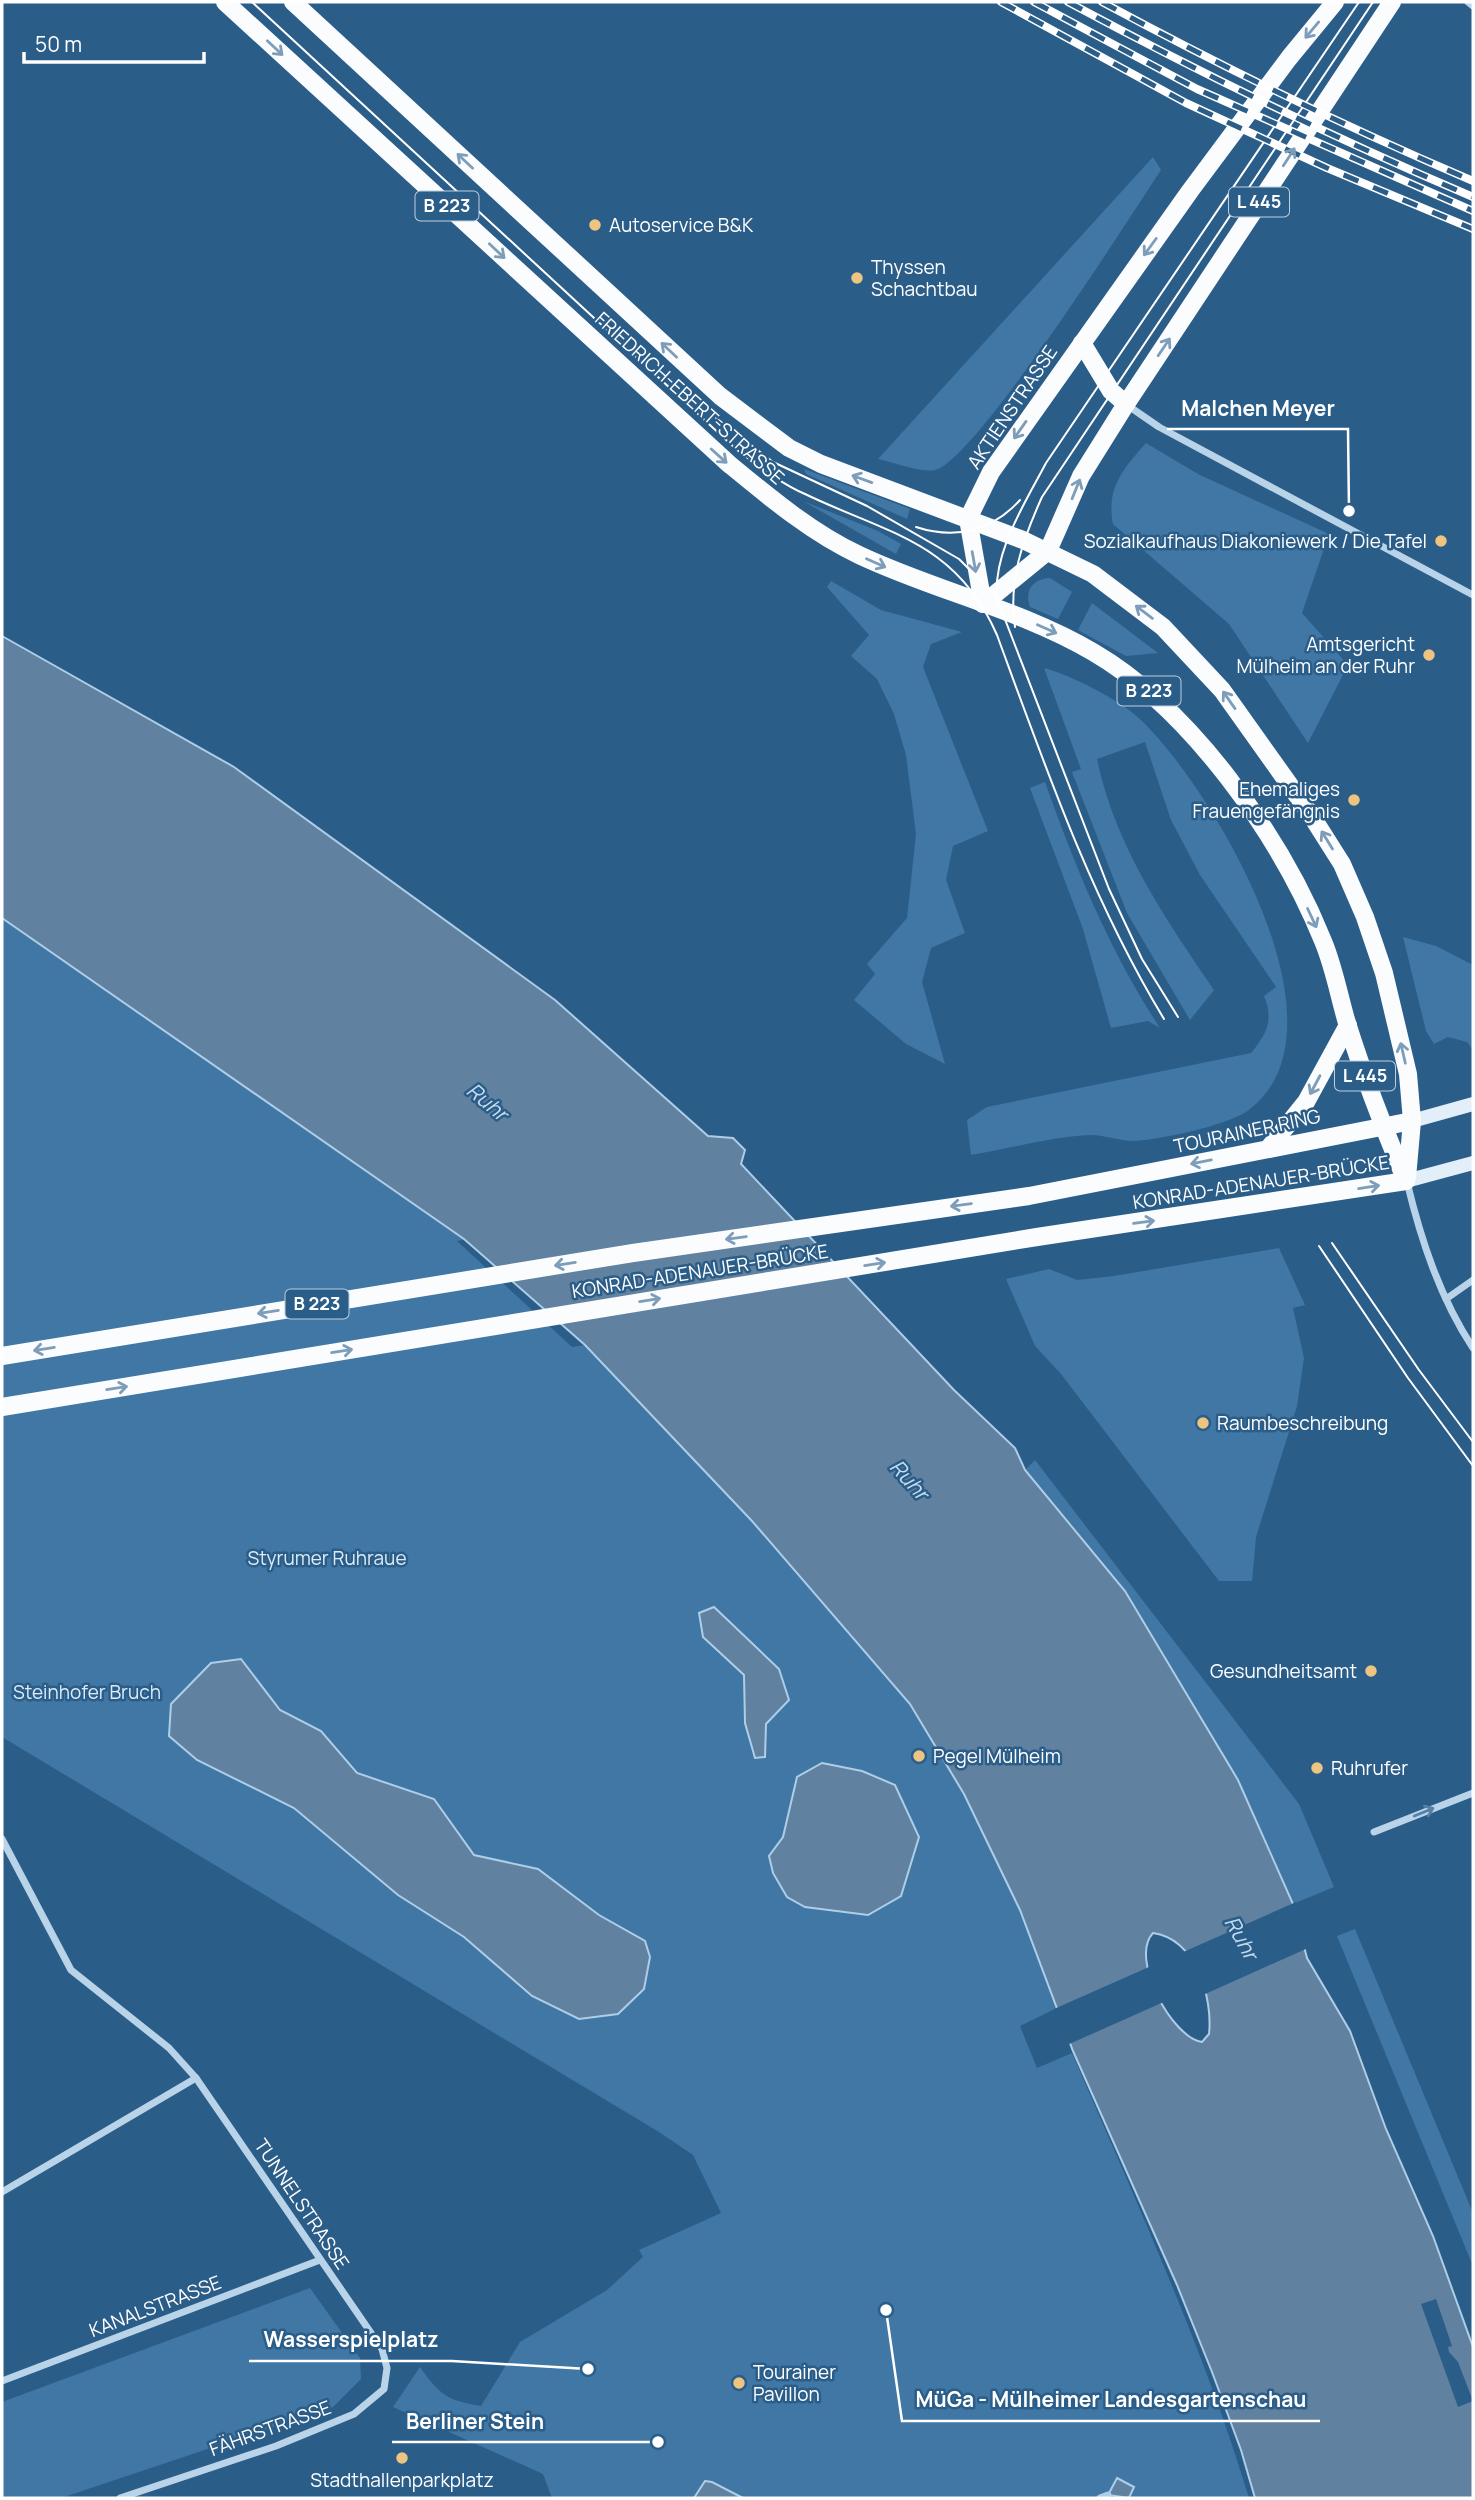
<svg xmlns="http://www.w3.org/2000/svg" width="1475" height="2500" font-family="Manrope,sans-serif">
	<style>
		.green { fill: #4077a5 }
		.water { fill: #60819f; stroke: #aecee8; stroke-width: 2; fill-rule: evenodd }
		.pier { fill: #2b5d89 }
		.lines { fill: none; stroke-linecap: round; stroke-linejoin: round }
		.stream { stroke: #aecee8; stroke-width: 7 }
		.minor { stroke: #b9d3e8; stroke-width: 7 }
		.secondary { stroke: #e2eef8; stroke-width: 14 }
		.primary { stroke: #fafcfe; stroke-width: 18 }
		.tram { stroke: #fff; stroke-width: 2 }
		.rail-casing { stroke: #fff; stroke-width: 8 }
		.rail { stroke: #2b5d89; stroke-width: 5; stroke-dasharray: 16; stroke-linecap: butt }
		.oneway { stroke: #7e9db8 }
		.oneway2 { stroke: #5680a6 }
		.poi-dot { fill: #eec481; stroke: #2b5d89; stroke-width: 2.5 }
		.labels { text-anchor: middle; stroke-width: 5; stroke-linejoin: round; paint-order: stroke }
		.shield { fill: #2b5d89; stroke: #bfcedc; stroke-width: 2 }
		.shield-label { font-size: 18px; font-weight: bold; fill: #fff }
		.poi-label { font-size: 19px; fill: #fff; stroke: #2b5d89; text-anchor: start }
		.street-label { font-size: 19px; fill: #fff; stroke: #2b5d89 }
		.park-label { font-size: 19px; fill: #dcebf7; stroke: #2b5d89 }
		.water-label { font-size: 21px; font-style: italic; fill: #c4dcf0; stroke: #2b5d89 }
		.leader { fill: none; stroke: #fff; stroke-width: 2.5 }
		.callout-dot { fill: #fff; stroke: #2b5d89; stroke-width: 2.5 }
		.callout-label { font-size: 21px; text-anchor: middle; font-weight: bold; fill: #fff; stroke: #2b5d89; stroke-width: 5; stroke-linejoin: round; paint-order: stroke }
	</style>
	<rect width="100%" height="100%" fill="#2b5d89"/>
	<g class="green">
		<path d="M1153,157L1161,170C1130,217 975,461 935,470C920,473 893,462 878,459Z"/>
		<path d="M1146,443L1198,474L1329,534L1302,613L1348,665L1308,743L1229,624L1113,524C1106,488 1123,469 1146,443Z"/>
		<path d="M804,469L910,509L907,519L806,474Z"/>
		<path d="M803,501L878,531L901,544L896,554Z"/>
		<path d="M1050,578L1072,592L1058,619L1030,607C1024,590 1033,579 1050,578Z"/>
		<path d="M831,581L881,610L962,632L931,644L923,667L988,831L953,846L946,880L965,933L931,948L922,982L945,1064L906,1044L854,1000L875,974L867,964L907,918L916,834L906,755L894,714L877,679L851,656L869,635L827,587Z"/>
		<path d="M1092,603L1158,653L1126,656L1078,630Z"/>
		<path d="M1044,668C1071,675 1120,700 1141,720C1212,788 1355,1027 1250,1109C1231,1125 1159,1140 1133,1141C1119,1141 1105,1135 1091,1135C1055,1136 1007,1149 971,1155L967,1120L987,1107L1251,1053C1267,1034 1274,1020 1264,996L1276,987L1200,875L1171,820L1145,742L1097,759C1115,846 1165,918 1214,990L1190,1020L1127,913L1072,772L1081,769Z"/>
		<path d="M2,774L619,1211L457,1241L572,1347L585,1345L752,1521L910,1704L964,1794L996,1856L1030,1933L1057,2008L1020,2026L1037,2068L1072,2053C1135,2199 1203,2346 1249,2498H552L543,2474L393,2407L420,2367C440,2395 446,2400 481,2406L520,2342L607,2290L643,2257L639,2250L721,2213L693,2155L659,2132L2,1737Z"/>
		<path d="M1045,782C1076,869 1109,950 1160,1028L1148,1021L1111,1028L1083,929L1030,788Z"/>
		<path d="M1403,937L1436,946L1473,965V1050L1467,1042L1448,1037L1434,1044L1426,1031Z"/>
		<path d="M1279,1248L1305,1305L1293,1308L1304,1358L1297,1406L1256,1537L1252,1581H1219L1061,1374L1035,1346L1006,1279L1049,1269L1077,1280L1114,1276Z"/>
		<path d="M1035,1460L1299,1804L1334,1887L1293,1904L1238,1779L1125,1591L1025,1470Z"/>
		<path d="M1355,1929L1473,2213V2266L1337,1936Z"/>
		<path d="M310,2288L360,2358L361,2379L333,2407L61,2498H2V2402Z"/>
	</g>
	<g class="water">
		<path d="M2,636L234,767L555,1000L708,1136L733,1138L745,1150L741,1164L954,1390L1015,1448L1025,1470L1125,1591L1238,1780L1293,1904L1307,1958L1350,2031L1386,2129L1433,2236L1473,2347V2498H1255L1241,2450L1212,2372L1177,2285L1073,2051L1020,1910L964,1794L910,1704L752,1521L585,1345L464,1239L2,918ZM1153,1933C1196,1939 1213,1998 1209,2034L1202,2042C1172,2038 1129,1958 1153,1933Z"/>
		<path d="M714,1607L779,1669L789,1700L766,1724L765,1757L755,1758L745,1723L744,1675L703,1637L699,1613Z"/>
		<path d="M241,1659L280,1710L321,1731L357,1773L434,1799L474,1855L538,1869L599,1915L645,1941L650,1957L644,1989L618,2014L579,2019L532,1996L464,1937L398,1895L294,1808L197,1760L169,1736L171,1704L211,1663Z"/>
		<path d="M822,1763L862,1771L895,1785L919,1837L901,1896L868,1915L805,1907L787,1897L773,1873L769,1856L783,1837L797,1777Z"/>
		<path d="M1117,2478L1134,2487L1129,2498L1108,2495Z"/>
		<path d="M705,2481L712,2482L743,2498H694Z"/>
	</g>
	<g class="pier">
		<path d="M1296,1902L1308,1948L1203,1995L1181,1953Z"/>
		<path d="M1149,1967L1166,2001L1067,2045L1054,2009Z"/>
		<path d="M1436,2299L1452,2346L1448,2347L1449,2352L1458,2362L1473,2401L1458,2407L1421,2304Z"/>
	</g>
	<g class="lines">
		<path class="stream" d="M1100,2498L1108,2495"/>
		<g class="minor">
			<path d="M1468,2L1473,6"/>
			<path d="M1127,405L1159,427L1473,595"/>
			<path d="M1407,1182C1421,1240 1440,1298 1473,1348"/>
			<path d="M1446,1299L1473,1280"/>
			<path d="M1374,1832L1473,1793"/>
			<path d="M2,1839L71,1970L169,2048L196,2078L382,2349L387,2368L384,2389L354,2414L276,2446L120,2498"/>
			<path d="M2,2192L196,2078"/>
			<path d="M2,2381L320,2260"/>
		</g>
		<g class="secondary">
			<path d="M1412,1121L1473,1104"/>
			<path d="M1406,1181L1473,1163"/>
		</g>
		<g class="primary">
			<path d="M225,2L729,464C769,497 812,533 859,555C935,591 1020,609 1093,652C1191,709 1281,837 1323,941C1334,967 1339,996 1347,1023C1364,1077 1384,1129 1406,1181"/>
			<path d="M293,2L720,396L789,448L821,464L1023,540L1093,574L1163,627L1222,690L1311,815L1342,864L1365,917L1384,973L1408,1074L1412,1121L1407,1178"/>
			<path d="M1082,343L1111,391L1126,404"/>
			<path d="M983,604L1048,551L1081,476L1126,404L1392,2"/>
			<path d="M983,604L968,519L991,472L1190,191L1289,58L1335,2"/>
			<path d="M1268,1149L1306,1102L1348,1025"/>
			<path d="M2,1356L633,1253L1029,1196L1412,1121"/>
			<path d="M2,1407L1037,1237L1406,1181"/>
		</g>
		<g class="tram">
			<path d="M252,2L737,450C759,466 780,483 805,494C888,534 956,541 997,635C1045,766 1091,899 1164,1019"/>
			<path d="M716,418L773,462L867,506L959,559L996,596L1109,889L1142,959L1178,1017"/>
			<path d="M916,527C956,540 992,531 1020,500"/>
			<path d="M997,602C992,553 1024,505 1046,463L1359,2"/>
			<path d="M1015,627C1008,580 1023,539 1042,497L1373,2"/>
			<path d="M1332,1243L1419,1370L1473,1442"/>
			<path d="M1319,1246L1408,1378L1473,1466"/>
		</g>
		<defs>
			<g id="rail">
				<path d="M1001,2L1186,103L1327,168L1473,229"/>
				<path d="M1034,2L1197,89L1473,211"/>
				<path d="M1068,2C1200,73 1334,138 1473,197"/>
				<path d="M1102,2C1224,68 1346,127 1473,181"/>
			</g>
		</defs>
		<use href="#rail" class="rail-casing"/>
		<use href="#rail" class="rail"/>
	</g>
	<defs><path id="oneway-shaft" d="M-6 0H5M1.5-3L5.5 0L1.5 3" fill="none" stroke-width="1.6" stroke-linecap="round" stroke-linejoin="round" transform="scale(1.75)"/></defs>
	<g class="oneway">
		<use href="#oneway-shaft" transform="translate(1312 30) rotate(130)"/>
		<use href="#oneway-shaft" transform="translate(275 48) rotate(43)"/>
		<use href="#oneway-shaft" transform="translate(1289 157) rotate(-57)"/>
		<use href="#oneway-shaft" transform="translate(465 161) rotate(-137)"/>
		<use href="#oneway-shaft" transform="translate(1150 247) rotate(126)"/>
		<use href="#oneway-shaft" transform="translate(497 251) rotate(43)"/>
		<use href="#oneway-shaft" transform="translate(1164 347) rotate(-56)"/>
		<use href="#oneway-shaft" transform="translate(669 350) rotate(-137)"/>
		<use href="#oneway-shaft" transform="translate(1020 430) rotate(125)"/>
		<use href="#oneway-shaft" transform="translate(719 456) rotate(42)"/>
		<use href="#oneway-shaft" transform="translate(862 479) rotate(-160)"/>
		<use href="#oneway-shaft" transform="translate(1076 489) rotate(-68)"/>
		<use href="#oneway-shaft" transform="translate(974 562) rotate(80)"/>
		<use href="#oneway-shaft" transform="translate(876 563) rotate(24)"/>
		<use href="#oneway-shaft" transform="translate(1144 612) rotate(-143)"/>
		<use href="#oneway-shaft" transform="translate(1047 629) rotate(24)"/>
		<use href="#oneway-shaft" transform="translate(1229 700) rotate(-125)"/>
		<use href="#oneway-shaft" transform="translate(1327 840) rotate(-122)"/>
		<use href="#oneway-shaft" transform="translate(1312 918) rotate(65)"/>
		<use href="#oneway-shaft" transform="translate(1403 1053) rotate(-103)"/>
		<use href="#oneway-shaft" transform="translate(1315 1085) rotate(118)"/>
		<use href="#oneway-shaft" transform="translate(1201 1162) rotate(169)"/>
		<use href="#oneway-shaft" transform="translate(1369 1187) rotate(-9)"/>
		<use href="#oneway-shaft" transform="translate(961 1205) rotate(172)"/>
		<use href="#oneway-shaft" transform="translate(1144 1222) rotate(-8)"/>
		<use href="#oneway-shaft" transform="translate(736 1238) rotate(172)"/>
		<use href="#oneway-shaft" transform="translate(565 1264) rotate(171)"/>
		<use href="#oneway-shaft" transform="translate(875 1264) rotate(-9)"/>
		<use href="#oneway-shaft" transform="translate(650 1300) rotate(-9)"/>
		<use href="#oneway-shaft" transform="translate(268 1312) rotate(171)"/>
		<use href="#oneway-shaft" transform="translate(44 1349) rotate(171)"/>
		<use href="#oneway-shaft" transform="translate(342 1351) rotate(-9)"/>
		<use href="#oneway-shaft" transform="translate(117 1388) rotate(-9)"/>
	</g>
	<use class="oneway2" href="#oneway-shaft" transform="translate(1424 1812) rotate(-22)"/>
	<g class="poi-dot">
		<circle cx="595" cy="225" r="7"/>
		<circle cx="857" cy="278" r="7"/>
		<circle cx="1441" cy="541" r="7"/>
		<circle cx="1429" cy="655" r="7"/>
		<circle cx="1354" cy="800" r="7"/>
		<circle cx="1203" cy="1423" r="7"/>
		<circle cx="1371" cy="1671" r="7"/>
		<circle cx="919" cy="1756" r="7"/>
		<circle cx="1317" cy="1768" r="7"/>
		<circle cx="739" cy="2383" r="7"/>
		<circle cx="402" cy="2458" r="7"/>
	</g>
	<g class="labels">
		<g class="shield">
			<rect x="1229" y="187.5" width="60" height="29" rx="5"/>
			<rect x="415.5" y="191.5" width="63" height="29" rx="5"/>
			<rect x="1117.5" y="676.5" width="63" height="29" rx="5"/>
			<rect x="1335" y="1061.5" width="60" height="29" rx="5"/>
			<rect x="285.5" y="1289.5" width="63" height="29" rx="5"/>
		</g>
		<g class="shield-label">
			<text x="1259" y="208">L 445</text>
			<text x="447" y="212">B 223</text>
			<text x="1149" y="697">B 223</text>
			<text x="1365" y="1082">L 445</text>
			<text x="317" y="1310">B 223</text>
		</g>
		<g class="poi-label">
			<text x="609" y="232">Autoservice B&amp;K</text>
			<text x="871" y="274">Thyssen<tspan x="871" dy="22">Schachtbau</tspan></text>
			<text x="1427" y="548" text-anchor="end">Sozialkaufhaus Diakoniewerk / Die Tafel</text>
			<text x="1415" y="651" text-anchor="end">Amtsgericht<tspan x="1415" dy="22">Mülheim an der Ruhr</tspan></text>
			<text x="1340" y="796" text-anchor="end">Ehemaliges<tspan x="1340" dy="22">Frauengefängnis</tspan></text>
			<text x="1217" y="1430">Raumbeschreibung</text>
			<text x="1357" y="1678" text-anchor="end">Gesundheitsamt</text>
			<text x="933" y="1763">Pegel Mülheim</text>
			<text x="1331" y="1775">Ruhrufer</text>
			<text x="753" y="2379">Tourainer<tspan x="753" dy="22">Pavillon</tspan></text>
			<text x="402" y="2487" text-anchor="middle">Stadthallenparkplatz</text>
		</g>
		<g class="street-label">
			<text transform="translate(690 398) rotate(42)" y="7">FRIEDRICH-EBERT-STRASSE</text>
			<text transform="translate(1012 407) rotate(-56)" y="7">AKTIENSTRASSE</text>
			<text transform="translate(1247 1131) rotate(-12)" y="7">TOURAINER RING</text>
			<text transform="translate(1261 1182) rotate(-9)" y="7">KONRAD-ADENAUER-BRÜCKE</text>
			<text transform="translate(700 1271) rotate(-9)" y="7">KONRAD-ADENAUER-BRÜCKE</text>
			<text transform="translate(302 2204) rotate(56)" y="7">TUNNELSTRASSE</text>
			<text transform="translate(155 2306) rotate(-21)" y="7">KANALSTRASSE</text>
			<text transform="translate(270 2428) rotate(-20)" y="7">FÄHRSTRASSE</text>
		</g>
		<g class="park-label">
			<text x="327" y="1565">Styrumer Ruhraue</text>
			<text x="87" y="1699">Steinhofer Bruch</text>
		</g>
		<g class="water-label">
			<text transform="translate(487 1102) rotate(40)" y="7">Ruhr</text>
			<text transform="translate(909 1480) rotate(48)" y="7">Ruhr</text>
			<text transform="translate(1241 1938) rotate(61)" y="7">Ruhr</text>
		</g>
	</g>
	<path class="leader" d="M1349 511L1348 429H1167M588 2369L452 2361H249M886 2310L902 2421H1320M658 2442L558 2442H392"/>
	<g class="callout-dot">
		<circle cx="1349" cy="511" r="7"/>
		<circle cx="588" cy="2369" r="7"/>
		<circle cx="886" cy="2310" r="7"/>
		<circle cx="658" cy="2442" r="7"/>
	</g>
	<g class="callout-label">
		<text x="1258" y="416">Malchen Meyer</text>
		<text x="351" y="2347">Wasserspielplatz</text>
		<text x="1111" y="2407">MüGa - Mülheimer Landesgartenschau</text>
		<text x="475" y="2429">Berliner Stein</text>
	</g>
	<rect width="1475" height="2500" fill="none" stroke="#ffffff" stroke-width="7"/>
	<path d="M24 52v10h180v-10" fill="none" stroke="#ffffff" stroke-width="3.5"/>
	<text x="35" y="52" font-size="21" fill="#ffffff" stroke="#2b5d89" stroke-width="5" paint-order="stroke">50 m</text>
</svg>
